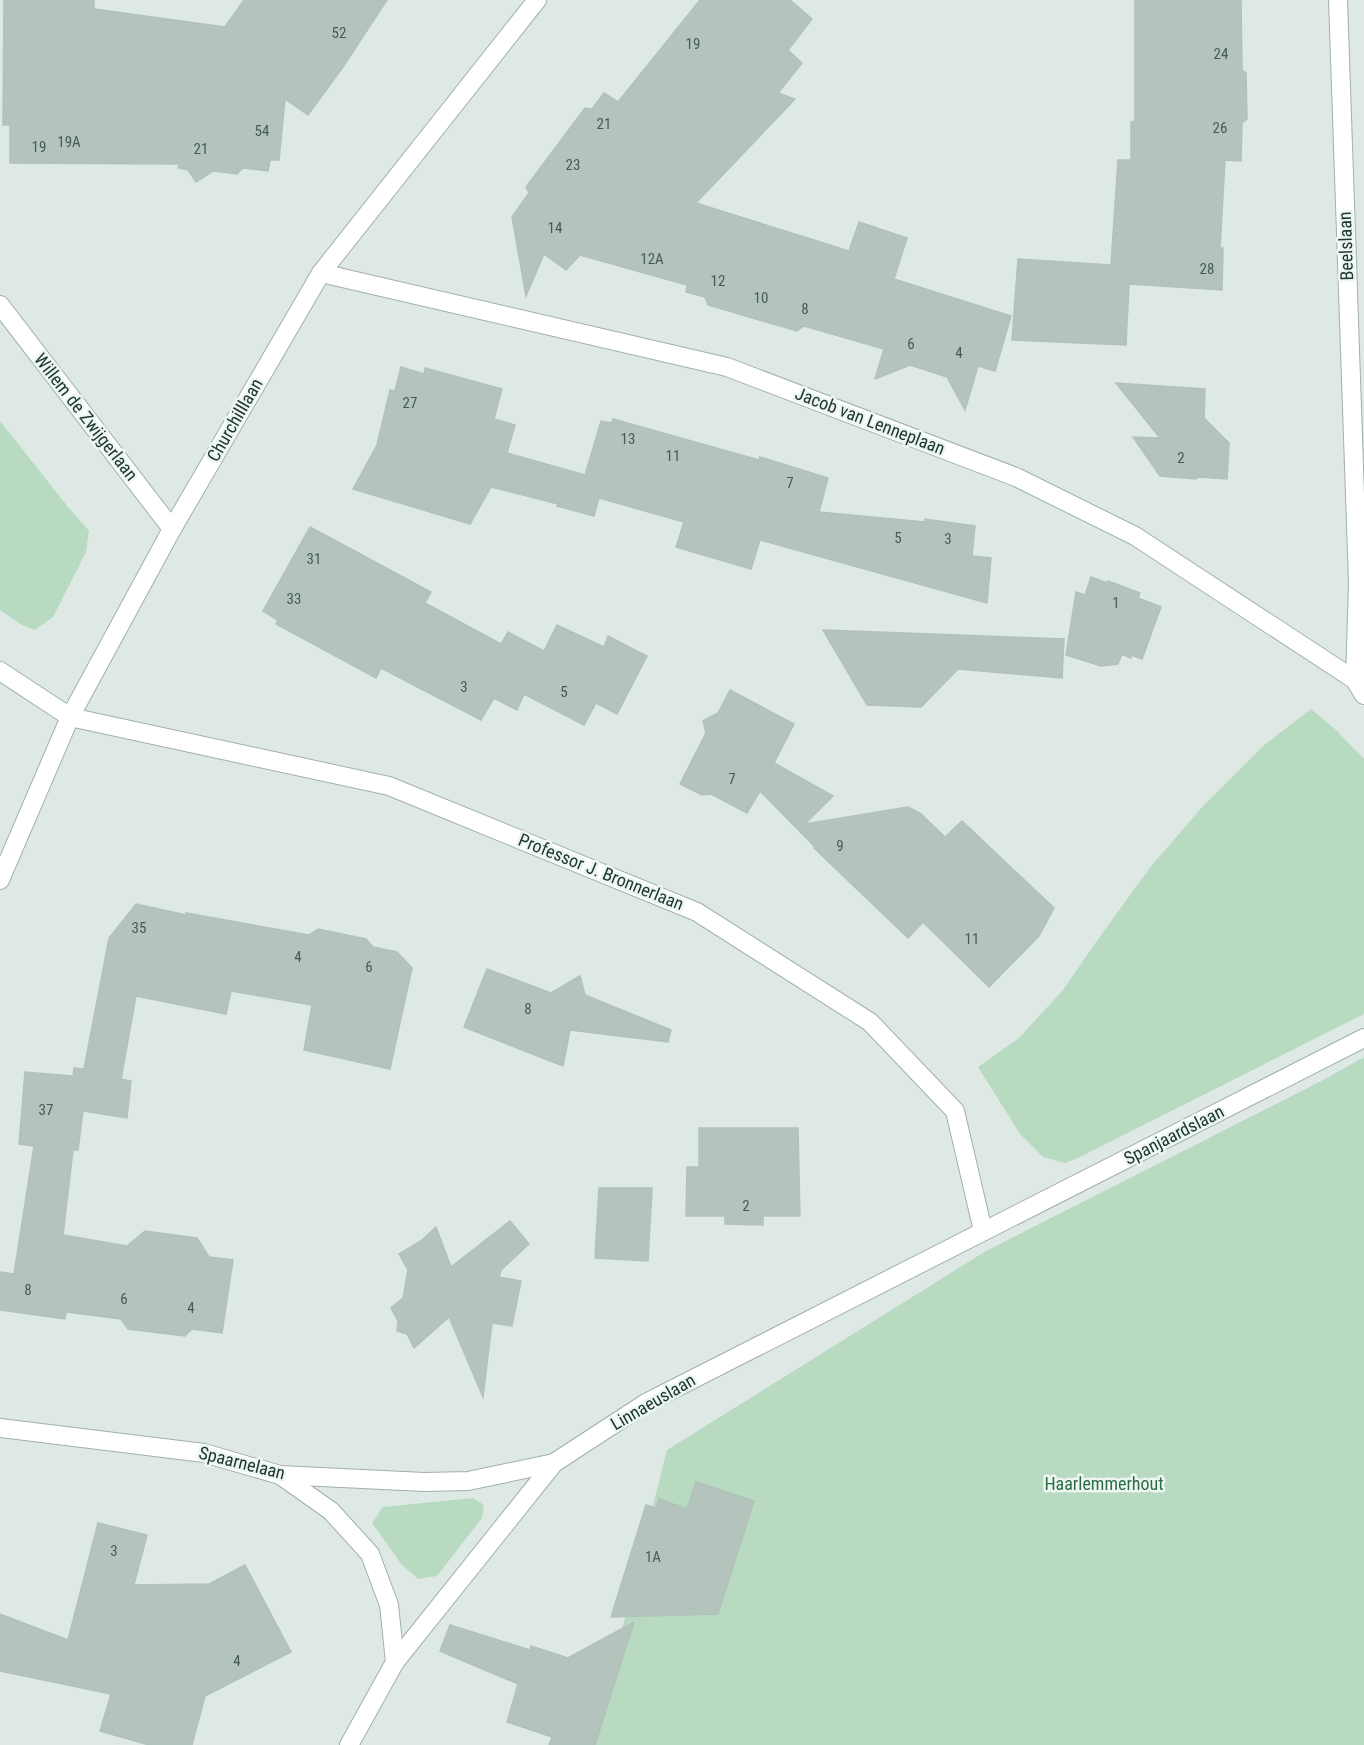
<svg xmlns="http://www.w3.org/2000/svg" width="1364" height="1745" font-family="'Roboto Condensed',sans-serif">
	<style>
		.green { fill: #b7dac1 }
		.building { fill: #b4c4bd; stroke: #b1c2bb; stroke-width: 1.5 }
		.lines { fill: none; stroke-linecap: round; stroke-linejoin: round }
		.minor-casing { stroke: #a1b0ac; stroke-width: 20 }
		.minor { stroke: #fff; stroke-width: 18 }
		.labels { text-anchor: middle; stroke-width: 5; stroke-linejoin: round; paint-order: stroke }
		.number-label { font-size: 15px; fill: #455b55 }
		.street-label { font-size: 18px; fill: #203832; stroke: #eef6f2 }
		.park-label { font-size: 18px; fill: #2c6d46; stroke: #eef6f2 }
	</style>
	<rect width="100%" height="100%" fill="#dee9e5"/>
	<g class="green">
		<path d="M0,421L68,507L89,531L86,552L53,617L35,630L22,625L0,610Z"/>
		<path d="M1311,709L1335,729L1364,759V1014L1082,1156L1065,1163L1043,1157L1020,1134L978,1067L1019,1038L1063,990L1096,942L1152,865L1204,805L1263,746Z"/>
		<path d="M1364,1057V1745H593L667,1450L986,1251L1325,1079Z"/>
		<path d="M473,1498L484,1505L482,1518L437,1576L418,1579L402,1565L372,1523L383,1507Z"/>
	</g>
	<g class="building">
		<path d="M4,0H94V9L225,27L244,0H387L343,67L308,115L285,99L279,160H270L268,171L243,168L237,174L213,171L196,182L188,170L178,168L179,164L10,163V125H3Z"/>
		<path d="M700,0H790L812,19L788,50L802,63L778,93L795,99L696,203L849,251L859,222L907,238L894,279L1011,316L995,371L978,366L965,410L947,377L910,365L875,379L884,349L804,326L797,331L708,305L705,297L686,292L687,285L580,255L566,270L544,254L526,296L512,217L529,193L526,187L585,108L592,109L604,93L618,102Z"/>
		<path d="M1135,0H1241L1242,70L1246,73L1247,119L1242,123L1241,161L1225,160L1220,249L1223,248L1222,290L1129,284L1126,345L1012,340L1018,259L1111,265L1118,160H1131V122L1135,121Z"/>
		<path d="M401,367L424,374L425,368L502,389L494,419L515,425L507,453L585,475L601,421L612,423L613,419L759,460L760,457L828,478L819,512L925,522V519L975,526L972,556L991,558L987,603L760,540L751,569L676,547L684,522L599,498L594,516L557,506L558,504L491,487L470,524L353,489L377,445L390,390L395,391Z"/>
		<path d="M1116,383L1205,389L1204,418L1229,443L1227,479L1198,477L1196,479L1160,476L1133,437L1160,438Z"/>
		<path d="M310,527L431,592L425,603L501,644L508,632L544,651L557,625L604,647L608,636L647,656L617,714L596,703L584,725L524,694L517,710L494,698L481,720L381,668L376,678L276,624L278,620L263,611Z"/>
		<path d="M1091,577L1107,583L1108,581L1140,593L1138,598L1161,607L1142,659L1131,655V658L1122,654L1118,664L1101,666L1066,655L1076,592L1085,595Z"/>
		<path d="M823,630L1064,639L1062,678L958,669L921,707L867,705Z"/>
		<path d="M730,690L794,724L774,763L833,796L805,824L908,807L920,813L945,837L962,821L1054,908L1039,936L989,987L923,922L908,938L814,848V846L760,791L747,813L711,794L702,795L680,784L706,733L703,721L718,713Z"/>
		<path d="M136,904L186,915V913L309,935L318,929L366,939L373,947L397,952L412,968L390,1069L304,1050L312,1005L231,991L226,1014L136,996L121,1079L131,1081L127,1118L83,1111L78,1150H73L63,1235L127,1246L145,1231L197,1238L209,1257L233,1260L222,1333L192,1329L185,1336L128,1329L121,1319L66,1312L65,1319L0,1310V1272L14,1274L34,1146L19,1144L25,1072L73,1076L74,1068L84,1069L109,938Z"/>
		<path d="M487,969L551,993L580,976L585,995L671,1030L668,1042L570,1030L563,1066L464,1027Z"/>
		<path d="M699,1128H798L800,1216H763V1225L725,1224V1216H686L687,1167H699Z"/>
		<path d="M599,1188H652L648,1261L595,1258Z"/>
		<path d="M510,1221L529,1244L501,1270L499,1277L521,1281L512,1326L492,1323L483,1397L449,1317L414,1348L407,1334L397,1331L398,1321L391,1308L403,1298L408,1270L399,1254L421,1241L436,1227L451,1267Z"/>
		<path d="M696,1482L754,1501L718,1614L611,1617L646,1505L656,1508L659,1499L687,1509Z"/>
		<path d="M98,1523L147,1535L134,1585L209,1584L245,1565L291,1652L205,1696L192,1745H149L100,1731L111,1694L0,1671V1614L68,1640Z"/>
		<path d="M634,1622L595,1745H549L552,1737L507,1722L518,1684L440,1651L450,1625L530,1650L531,1646L568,1658Z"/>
	</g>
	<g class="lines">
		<defs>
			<g id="minor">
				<path d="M1338,0L1358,583L1355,680"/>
				<path d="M321,273L727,367L1016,477L1135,536L1355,680L1364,695"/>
				<path d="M0,305L172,529"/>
				<path d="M0,671L70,717L389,786L697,912L870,1022L955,1111L983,1231"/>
				<path d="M0,880L70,717L172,529L321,273L537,0"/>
				<path d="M0,1428L204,1453L280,1475L424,1482L468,1481L554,1463"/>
				<path d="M280,1475L331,1511L370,1554L389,1605L395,1662"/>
				<path d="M349,1745L395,1662L554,1463L646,1403L1364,1038"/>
			</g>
		</defs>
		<use href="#minor" class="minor-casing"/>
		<use href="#minor" class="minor"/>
	</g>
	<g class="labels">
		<g class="number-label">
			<text x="339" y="38">52</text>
			<text x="693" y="49">19</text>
			<text x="1221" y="59">24</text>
			<text x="604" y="129">21</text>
			<text x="1220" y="133">26</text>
			<text x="262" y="136">54</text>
			<text x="69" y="147">19A</text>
			<text x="39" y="152">19</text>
			<text x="201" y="154">21</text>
			<text x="573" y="170">23</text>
			<text x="555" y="233">14</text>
			<text x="652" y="264">12A</text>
			<text x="1207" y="274">28</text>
			<text x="718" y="286">12</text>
			<text x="761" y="303">10</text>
			<text x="805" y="314">8</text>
			<text x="911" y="349">6</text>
			<text x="959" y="358">4</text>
			<text x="410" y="408">27</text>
			<text x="628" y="444">13</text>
			<text x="673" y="461">11</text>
			<text x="1181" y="463">2</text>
			<text x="790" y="488">7</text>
			<text x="898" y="543">5</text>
			<text x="948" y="544">3</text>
			<text x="314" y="564">31</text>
			<text x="294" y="604">33</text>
			<text x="1116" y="608">1</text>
			<text x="464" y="692">3</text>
			<text x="564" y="697">5</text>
			<text x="732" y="784">7</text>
			<text x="840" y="851">9</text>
			<text x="139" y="933">35</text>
			<text x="972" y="944">11</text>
			<text x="298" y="962">4</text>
			<text x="369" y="972">6</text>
			<text x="528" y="1014">8</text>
			<text x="46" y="1115">37</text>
			<text x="746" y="1211">2</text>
			<text x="28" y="1295">8</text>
			<text x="124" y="1304">6</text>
			<text x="191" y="1313">4</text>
			<text x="114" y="1556">3</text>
			<text x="653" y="1562">1A</text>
			<text x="237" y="1666">4</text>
		</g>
		<g class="street-label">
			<text transform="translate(1346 246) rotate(-92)" y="6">Beelslaan</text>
			<text transform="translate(86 417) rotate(52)" y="6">Willem de Zwijgerlaan</text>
			<text transform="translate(235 420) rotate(-60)" y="6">Churchilllaan</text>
			<text transform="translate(870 421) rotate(21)" y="6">Jacob van Lenneplaan</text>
			<text transform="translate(601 872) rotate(22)" y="6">Professor J. Bronnerlaan</text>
			<text transform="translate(1174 1135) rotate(-27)" y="6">Spanjaardslaan</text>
			<text transform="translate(653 1402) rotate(-30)" y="6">Linnaeuslaan</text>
			<text transform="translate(242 1463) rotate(14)" y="6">Spaarnelaan</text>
		</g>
		<g class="park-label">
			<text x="1104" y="1490">Haarlemmerhout</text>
		</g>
	</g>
</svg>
